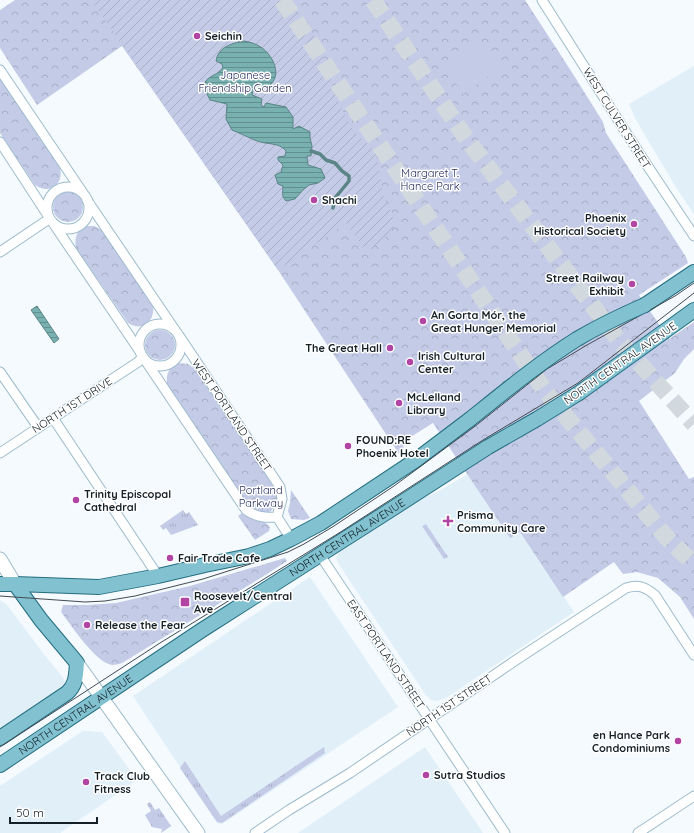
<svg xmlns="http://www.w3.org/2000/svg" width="694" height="833" font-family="Quicksand,sans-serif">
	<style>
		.built { fill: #e0eff8 }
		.grass { fill: url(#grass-tufts) }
		.forest { fill: url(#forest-crowns) }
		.garden { fill: url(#garden-furrows) }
		.pitch { fill: #c4cbe7 }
		.water { fill: url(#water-rules); stroke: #5b8587 }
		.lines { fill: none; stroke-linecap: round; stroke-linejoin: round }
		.stream { stroke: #5b8587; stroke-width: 3.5 }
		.highway-tunnel { stroke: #d2d9de; stroke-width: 17; stroke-dasharray: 17 8; stroke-linecap: butt }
		.street-casing { stroke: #9dbbcd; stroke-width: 11 }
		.secondary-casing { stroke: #9dbbcd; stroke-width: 15 }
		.primary-casing { stroke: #246e80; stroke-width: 16 }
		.street { stroke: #fff; stroke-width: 9 }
		.secondary { stroke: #fff; stroke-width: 13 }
		.primary { stroke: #81c1d0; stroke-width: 14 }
		.tram { stroke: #424b52; stroke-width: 1 }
		.primary-bridge-casing { stroke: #246e80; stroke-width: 16; stroke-linecap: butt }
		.primary-bridge { stroke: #81c1d0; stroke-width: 14 }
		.poi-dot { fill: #b244a3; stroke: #fff; stroke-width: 1.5 }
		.labels { text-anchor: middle; stroke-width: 3; stroke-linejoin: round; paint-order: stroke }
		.poi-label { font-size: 11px; font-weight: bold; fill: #141f26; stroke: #fff; text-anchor: start }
		.park-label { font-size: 11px; fill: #272e60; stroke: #fff }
		.street-label { font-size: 11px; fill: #141f26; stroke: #fff }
	</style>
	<defs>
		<pattern id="grass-tufts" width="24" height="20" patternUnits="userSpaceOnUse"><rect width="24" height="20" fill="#c4cbe7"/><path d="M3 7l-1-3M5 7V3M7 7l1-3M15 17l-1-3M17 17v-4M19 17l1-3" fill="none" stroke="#a8aec6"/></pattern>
		<pattern id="forest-crowns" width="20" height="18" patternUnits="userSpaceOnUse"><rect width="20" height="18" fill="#c4cbe7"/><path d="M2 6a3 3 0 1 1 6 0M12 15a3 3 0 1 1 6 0" fill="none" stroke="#a8aec6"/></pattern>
		<pattern id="garden-furrows" width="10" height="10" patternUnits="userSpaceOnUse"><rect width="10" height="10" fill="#c4cbe7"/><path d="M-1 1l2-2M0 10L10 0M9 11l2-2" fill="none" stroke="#a8aec6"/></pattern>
		<pattern id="water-rules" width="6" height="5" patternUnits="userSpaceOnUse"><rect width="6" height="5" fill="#79b1b1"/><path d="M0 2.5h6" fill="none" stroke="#628f90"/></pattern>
	</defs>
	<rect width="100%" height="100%" fill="#f4fafe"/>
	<g class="built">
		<path d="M694,66V214L677,189L636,120L629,104Z"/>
		<path d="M468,474L510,538L520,532L574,612L446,698L437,701L431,700L425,694L338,563L336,558L340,551L415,502L441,490Z"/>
		<path d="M310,577L398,707L222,824L217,823L133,696Z"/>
		<path d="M0,600L7,605L43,653L64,679L65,682L64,687L0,733Z"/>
		<path d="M83,731L102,732L137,780L60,833H0V786Z"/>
		<path d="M425,747L483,833H298Z"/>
	</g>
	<g class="grass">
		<path d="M183,510L186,514L189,512L198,525L171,535L166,528L163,530L160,526Z"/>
		<path d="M426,524L448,557L444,559L422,526Z"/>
		<path d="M324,747L325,753L222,823L217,822L180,768L185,761L221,816Z"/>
		<path d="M150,802L155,810L159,808L171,826L161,833L162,829L152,827L145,815L151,811L147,804Z"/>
	</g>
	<g class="forest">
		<path d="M15,0H525L573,74L603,122L606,133L686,257L688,263L639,295L669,339L694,322V349L684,359L675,373L639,401L689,479L694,477V619L680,597L658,578L637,572L623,574L614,562L563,597L520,532L510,538L433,423L409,438L399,454L278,270L122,46L37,105L0,48V10Z"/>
		<path d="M0,77L60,168C64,185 49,195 35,185L0,133Z"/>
		<circle cx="68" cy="207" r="15"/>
		<path d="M86,226H94L102,230L153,306C155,322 142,332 128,323L76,248C74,238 77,230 86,226Z"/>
		<circle cx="160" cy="345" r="15"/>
		<path d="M179,363L188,364L195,369L276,490L279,499L276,506L271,511L267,513L251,510L169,388C164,377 168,367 179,363Z"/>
		<path d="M291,490L310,518L304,520L291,519L288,511L290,503Z"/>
		<path d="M242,513C252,522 263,518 270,527L269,531L255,540L238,516Z"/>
		<path d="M285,558L287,561L267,574L122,663C119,664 115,665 112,665C95,662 72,626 61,612L63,605H87L116,603L190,586Z"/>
	</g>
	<path class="garden" d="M91,0H277C325,23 323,72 344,113C347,119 351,126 355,132C361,140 372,144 376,154L384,198L392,213L394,220V226L388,235L367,252L346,223L278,270Z"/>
	<path class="pitch" d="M480,41L499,69L463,94L444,66Z"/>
	<g class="water">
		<path d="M244,41C250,42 257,44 262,48C272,55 282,73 271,84C267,88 259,89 253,91L252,95L262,99L261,105L264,107L266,103L286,107L293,117V129L299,126L310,132V138L312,146L311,156H307L308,165L321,169L325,178L318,183L309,185L303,190L295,199L286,201C281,196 283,192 283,186L278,184L275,175L281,172L283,165L278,160V157L285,156L286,151C279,142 268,145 257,141C249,138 240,133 232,130L226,119L227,104L210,100L206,92L205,82C210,75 218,75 223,68L222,64L216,61C218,47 232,43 244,41Z"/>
		<path d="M37,306L59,339L54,343L31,310Z"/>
	</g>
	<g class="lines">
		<path class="stream" d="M311,151L320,154L326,160L335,163L342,171L349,176V181L335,198L333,208"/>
		<g class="highway-tunnel">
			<path d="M282,0L545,391L668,539L694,564"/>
			<path d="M373,0L466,138L620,342L694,424"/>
		</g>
		<defs>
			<g id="street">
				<path d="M542,0L641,156L694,236"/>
				<path d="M0,70L83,193"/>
				<path d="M0,142L47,214"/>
				<circle cx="68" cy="208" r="21"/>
				<path d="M87,200L175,330"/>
				<path d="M53,223L141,353"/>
				<path d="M0,252L49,219"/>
				<circle cx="160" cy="345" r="21"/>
				<path d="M180,337L280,487L282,499L277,517"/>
				<path d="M145,360L246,510C256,517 265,518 277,517"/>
				<path d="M0,372L38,427"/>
				<path d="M53,418L158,576"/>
				<path d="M0,453L138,362L143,357"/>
				<path d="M277,517L291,539"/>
				<path d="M320,555L505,833"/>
				<path d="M255,833L289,810L350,773L516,660L626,588C639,584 645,587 655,595L694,655"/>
				<path d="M638,833L694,796"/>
			</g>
			<g id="secondary">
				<path d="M0,559L15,584"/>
				<path d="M77,663L198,833"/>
			</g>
			<g id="primary">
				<path d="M645,305L694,272"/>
				<path d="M665,331L694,310"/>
				<path d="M0,584H15L99,587L158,576L205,565L249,556L270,549L291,539L321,523L416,460L469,420"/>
				<path d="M0,738L67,693C76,685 76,676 77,663L41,620L15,584"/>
				<path id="s1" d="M0,765L202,630L395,507L488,447"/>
			</g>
		</defs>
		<use href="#street" class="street-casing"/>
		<use href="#secondary" class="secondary-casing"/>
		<use href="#primary" class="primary-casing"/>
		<use href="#street" class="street"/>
		<use href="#secondary" class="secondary"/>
		<use href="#primary" class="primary"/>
		<g class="tram">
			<path d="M0,596L85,602L105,601L135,596L203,579L288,552L304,544L334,526L394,486L474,427L547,369L587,345L675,296L694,283"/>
			<path d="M0,747L160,643L339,533L483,440L578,383L694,293"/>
		</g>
		<defs>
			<g id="primary-bridge">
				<path d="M469,420C504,392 539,363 577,339C599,326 622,315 645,305"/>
				<path d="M488,447L537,419L579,393L665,331"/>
			</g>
		</defs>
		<use href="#primary-bridge" class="primary-bridge-casing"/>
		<use href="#primary-bridge" class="primary-bridge"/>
	</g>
	<g class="poi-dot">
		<circle cx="197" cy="36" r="4"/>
		<circle cx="314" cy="200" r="4"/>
		<circle cx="634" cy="224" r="4"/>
		<circle cx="632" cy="284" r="4"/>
		<circle cx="423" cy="321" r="4"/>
		<circle cx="390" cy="348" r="4"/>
		<circle cx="410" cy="362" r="4"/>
		<circle cx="399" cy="403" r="4"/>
		<circle cx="348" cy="446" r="4"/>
		<circle cx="76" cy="500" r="4"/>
		<path d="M446 515h4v4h4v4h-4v4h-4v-4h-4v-4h4z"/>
		<circle cx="170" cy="558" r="4"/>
		<rect x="180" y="597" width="10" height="10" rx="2"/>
		<circle cx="87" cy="625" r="4"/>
		<circle cx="678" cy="741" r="4"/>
		<circle cx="426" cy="775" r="4"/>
		<circle cx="86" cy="782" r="4"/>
	</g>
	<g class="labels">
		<g class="poi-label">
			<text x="205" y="40">Seichin</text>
			<text x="322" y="204">Shachi</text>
			<text x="626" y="222" text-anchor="end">Phoenix<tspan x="626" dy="13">Historical Society</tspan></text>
			<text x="624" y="282" text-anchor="end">Street Railway<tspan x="624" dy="13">Exhibit</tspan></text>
			<text x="431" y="319">An Gorta Mór, the<tspan x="431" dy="13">Great Hunger Memorial</tspan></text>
			<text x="382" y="352" text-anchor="end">The Great Hall</text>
			<text x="418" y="360">Irish Cultural<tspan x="418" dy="13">Center</tspan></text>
			<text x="407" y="401">McLelland<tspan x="407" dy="13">Library</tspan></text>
			<text x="356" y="444">FOUND:RE<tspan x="356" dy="13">Phoenix Hotel</tspan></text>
			<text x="84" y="498">Trinity Episcopal<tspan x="84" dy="13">Cathedral</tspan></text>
			<text x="457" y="519">Prisma<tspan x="457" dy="13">Community Care</tspan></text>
			<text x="178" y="562">Fair Trade Cafe</text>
			<text x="194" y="600">Roosevelt/Central<tspan x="194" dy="13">Ave</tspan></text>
			<text x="95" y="629">Release the Fear</text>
			<text x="670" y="739" text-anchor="end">en Hance Park<tspan x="670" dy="13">Condominiums</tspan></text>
			<text x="434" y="779">Sutra Studios</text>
			<text x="94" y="780">Track Club<tspan x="94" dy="13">Fitness</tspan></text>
		</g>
		<g class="park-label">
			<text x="245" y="79">Japanese<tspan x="245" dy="13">Friendship Garden</tspan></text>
			<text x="430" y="177">Margaret T.<tspan x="430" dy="13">Hance Park</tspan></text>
			<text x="261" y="494">Portland<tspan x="261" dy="13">Parkway</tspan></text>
		</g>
		<g class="street-label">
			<text transform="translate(617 118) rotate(58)" y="4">WEST CULVER STREET</text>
			<text transform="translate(620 363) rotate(-35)" y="4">NORTH CENTRAL AVENUE</text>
			<text transform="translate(72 405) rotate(-33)" y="4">NORTH 1ST DRIVE</text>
			<text transform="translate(232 415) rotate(56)" y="4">WEST PORTLAND STREET</text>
			<text dy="4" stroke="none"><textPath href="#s1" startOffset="415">NORTH CENTRAL AVENUE</textPath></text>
			<text transform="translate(386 654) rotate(56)" y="4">EAST PORTLAND STREET</text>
			<text transform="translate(449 705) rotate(-34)" y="4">NORTH 1ST STREET</text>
			<text dy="4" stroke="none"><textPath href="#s1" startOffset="91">NORTH CENTRAL AVENUE</textPath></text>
		</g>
	</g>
	<path d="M10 817v6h87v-6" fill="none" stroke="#141f26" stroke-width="2"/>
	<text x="16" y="817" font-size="12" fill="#141f26" stroke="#ffffff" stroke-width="3" paint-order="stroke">50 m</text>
</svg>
